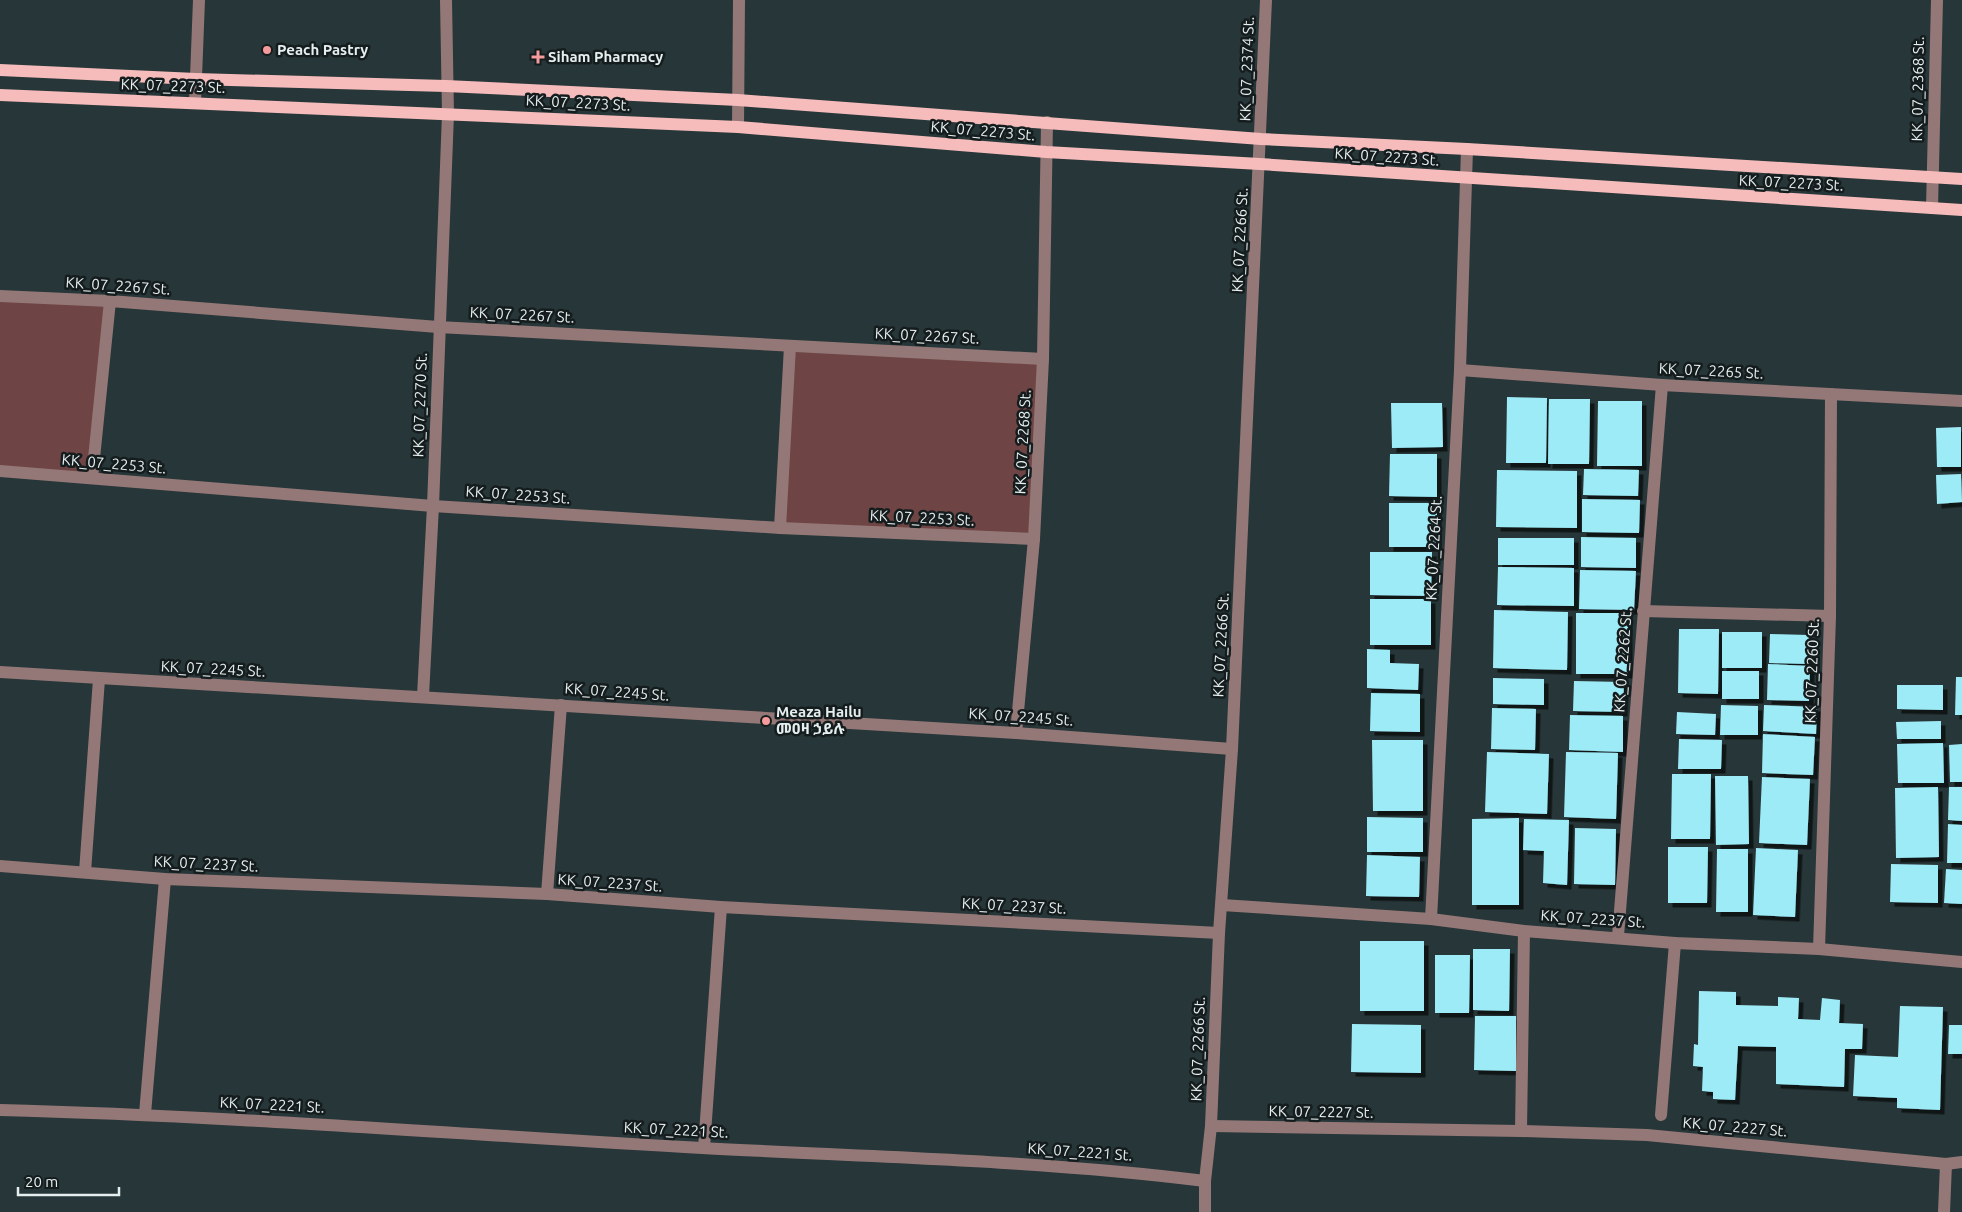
<svg xmlns="http://www.w3.org/2000/svg" width="1962" height="1212" font-family="Ubuntu,'Noto Sans Ethiopic',sans-serif">
	<style>
		.green { fill: #6e4544 }
		.building { fill: #9eebf8; filter: url(#shadow) }
		.lines { fill: none; stroke-linecap: round; stroke-linejoin: round }
		.minor { stroke: #947877; stroke-width: 12 }
		.major { stroke: #f5bcbb; stroke-width: 12 }
		.poi-dot { fill: #f59b9b; stroke: #151c1d; stroke-width: 2 }
		.labels { text-anchor: middle; stroke-width: 5; stroke-linejoin: round; paint-order: stroke }
		.poi-label { font-size: 15px; font-weight: bold; fill: #e6eff0; stroke: #151c1d; text-anchor: start }
		.street-label { font-size: 15px; fill: #e6eff0; stroke: #151c1d }
	</style>
	<defs>
		<filter id="shadow"><feDropShadow dx="4.5" dy="4.5" stdDeviation="0" flood-color="#0009"/></filter>
	</defs>
	<rect width="100%" height="100%" fill="#273638"/>
	<g class="green">
		<path d="M0,296L110,301L92,478L0,471Z"/>
		<path d="M790,346L1043,359L1034,539L780,528Z"/>
	</g>
	<g class="building">
		<path d="M1507,397L1547,398L1546,463H1506Z"/>
		<path d="M1549,399H1590L1589,464H1548Z"/>
		<path d="M1598,401H1642V466H1597Z"/>
		<path d="M1391,403H1442L1443,447L1392,448Z"/>
		<path d="M1961,427V467H1937L1936,428Z"/>
		<path d="M1390,454H1437V497L1389,496Z"/>
		<path d="M1584,469L1639,470L1638,496L1583,495Z"/>
		<path d="M1497,470L1577,471V528L1496,527Z"/>
		<path d="M1961,474L1962,502L1937,504L1936,475Z"/>
		<path d="M1582,499L1640,500L1639,533L1582,532Z"/>
		<rect x="1389" y="503" width="48" height="44"/>
		<path d="M1581,537L1636,538V568L1581,567Z"/>
		<rect x="1498" y="538" width="76" height="27"/>
		<path d="M1370,552H1432L1431,596L1370,595Z"/>
		<path d="M1498,567L1574,568V606L1497,605Z"/>
		<path d="M1580,570L1636,571L1634,610L1579,609Z"/>
		<rect x="1370" y="599" width="61" height="46"/>
		<path d="M1494,610L1568,612L1567,670L1493,668Z"/>
		<rect x="1576" y="613" width="52" height="61"/>
		<path d="M1679,629H1719L1718,694L1678,693Z"/>
		<rect x="1722" y="632" width="40" height="36"/>
		<path d="M1770,634L1809,635L1808,664L1769,663Z"/>
		<path d="M1367,649L1390,650V663L1419,664L1418,690L1367,688Z"/>
		<path d="M1768,664L1810,666L1809,701L1767,700Z"/>
		<rect x="1722" y="671" width="37" height="28"/>
		<path d="M1956,677H1962V715H1955Z"/>
		<path d="M1493,678L1544,679V705L1493,704Z"/>
		<path d="M1574,681L1624,682L1623,712L1573,711Z"/>
		<path d="M1897,685H1943V710L1897,709Z"/>
		<path d="M1371,693L1420,694V732L1370,731Z"/>
		<path d="M1721,705L1758,706V735H1720Z"/>
		<path d="M1764,705L1817,707L1816,734L1763,731Z"/>
		<path d="M1492,708L1536,709L1535,750L1491,749Z"/>
		<path d="M1677,712L1716,714L1715,735L1676,734Z"/>
		<path d="M1570,715L1623,716V752L1569,750Z"/>
		<path d="M1941,721V739H1897L1896,722Z"/>
		<path d="M1763,734L1815,737L1813,775L1762,773Z"/>
		<path d="M1679,739L1722,740L1721,769H1678Z"/>
		<path d="M1372,740H1423V811H1373Z"/>
		<path d="M1943,743L1944,783H1898L1897,744Z"/>
		<path d="M1962,744V782H1950L1949,745Z"/>
		<path d="M1487,752L1549,754L1547,814L1485,812Z"/>
		<path d="M1566,752L1618,753L1616,819L1564,817Z"/>
		<path d="M1672,774H1711L1710,839H1671Z"/>
		<path d="M1715,776H1748L1749,844L1716,845Z"/>
		<path d="M1762,777L1810,779L1807,845L1759,843Z"/>
		<path d="M1938,787L1939,857L1896,858L1895,788Z"/>
		<path d="M1949,787H1962V821L1948,820Z"/>
		<path d="M1367,817L1423,818V852H1367Z"/>
		<path d="M1519,818V905H1472V819Z"/>
		<path d="M1524,819L1569,820L1567,885L1543,883L1544,851L1523,850Z"/>
		<path d="M1948,824L1962,825V863H1947Z"/>
		<path d="M1575,828L1616,829L1615,885L1574,884Z"/>
		<path d="M1668,847H1708L1707,903H1668Z"/>
		<path d="M1756,848L1798,850L1795,917L1753,915Z"/>
		<path d="M1717,849H1748V912H1716Z"/>
		<path d="M1367,855L1420,857L1419,897L1366,896Z"/>
		<path d="M1891,864L1938,865V903L1890,902Z"/>
		<path d="M1946,869L1962,870V904L1944,903Z"/>
		<rect x="1360" y="941" width="64" height="70"/>
		<path d="M1473,949H1510L1509,1011L1473,1010Z"/>
		<path d="M1435,955H1470L1469,1013H1435Z"/>
		<path d="M1699,991L1736,992V1005L1778,1006V997L1799,998L1798,1019L1820,1020L1822,998L1840,1000L1839,1023L1863,1024L1862,1049H1845L1844,1087L1776,1084V1047L1738,1046L1735,1100L1713,1099V1092L1702,1091L1703,1067L1693,1066L1694,1044L1698,1045Z"/>
		<path d="M1900,1006L1943,1007L1940,1110L1897,1108V1098L1853,1096L1855,1055L1898,1057Z"/>
		<path d="M1475,1016H1516V1071L1474,1070Z"/>
		<path d="M1352,1024L1421,1025V1073L1351,1072Z"/>
		<path d="M1949,1025H1962V1054H1948Z"/>
	</g>
	<g class="lines">
		<g class="minor">
			<path d="M195,103L199,0"/>
			<path d="M738,127L739,0"/>
			<path d="M1932,208L1937,0"/>
			<path d="M0,296L110,301L438,327L1043,359"/>
			<path d="M1460,370L1662,385L1962,401"/>
			<path d="M0,471L433,506L780,528L1034,539"/>
			<path d="M92,478L110,301"/>
			<path d="M780,528L790,346"/>
			<path d="M1643,611L1830,616"/>
			<path d="M0,672L1016,733L1232,749"/>
			<path d="M423,696L433,506L448,114L446,0"/>
			<path d="M1016,733L1034,539L1043,359L1047,122"/>
			<path d="M0,866L165,879L547,894L721,907L1219,933"/>
			<path d="M85,872L99,679"/>
			<path d="M547,894L561,705"/>
			<path d="M1222,905L1431,919L1524,931L1675,943L1819,949L1962,962"/>
			<path d="M1431,919L1460,370L1467,149"/>
			<path d="M1618,936L1662,385"/>
			<path d="M1819,949L1830,616L1831,394"/>
			<path d="M0,1110C235,1116 468,1135 702,1148C870,1157 1038,1160 1205,1181"/>
			<path d="M145,1114L165,879"/>
			<path d="M1661,1115L1675,943"/>
			<path d="M1211,1126L1521,1131L1647,1135L1946,1164L1962,1162"/>
			<path d="M1521,1131L1524,931"/>
			<path d="M704,1148L721,907"/>
			<path d="M1205,1212V1181L1211,1126L1219,933L1232,749L1266,0"/>
			<path d="M1944,1212L1946,1164"/>
		</g>
		<g class="major">
			<path d="M0,70L196,79L446,86L738,100L1261,139L1467,149L1962,179"/>
			<path d="M0,95L738,127L1046,152L1260,164L1962,210"/>
		</g>
	</g>
	<g class="poi-dot">
		<circle cx="267" cy="50" r="5"/>
		<path d="M535.5 49.5h5v5h5v5h-5v5h-5v-5h-5v-5h5z"/>
		<circle cx="766" cy="721" r="5"/>
	</g>
	<g class="labels">
		<g class="poi-label">
			<text x="277" y="55">Peach Pastry</text>
			<text x="548" y="62">Siham Pharmacy</text>
			<text x="776" y="717">Meaza Hailu<tspan x="776" dy="17">መዐዛ ኃይሉ</tspan></text>
		</g>
		<g class="street-label">
			<text transform="translate(1247 69) rotate(-88)" y="5">KK_07_2374 St.</text>
			<text transform="translate(173 86) rotate(2)" y="5">KK_07_2273 St.</text>
			<text transform="translate(1918 89) rotate(-89)" y="5">KK_07_2368 St.</text>
			<text transform="translate(578 103) rotate(3)" y="5">KK_07_2273 St.</text>
			<text transform="translate(983 131) rotate(5)" y="5">KK_07_2273 St.</text>
			<text transform="translate(1387 157) rotate(4)" y="5">KK_07_2273 St.</text>
			<text transform="translate(1791 183) rotate(3)" y="5">KK_07_2273 St.</text>
			<text transform="translate(1240 240) rotate(-87)" y="5">KK_07_2266 St.</text>
			<text transform="translate(118 286) rotate(4)" y="5">KK_07_2267 St.</text>
			<text transform="translate(522 315) rotate(3)" y="5">KK_07_2267 St.</text>
			<text transform="translate(927 336) rotate(3)" y="5">KK_07_2267 St.</text>
			<text transform="translate(1711 371) rotate(3)" y="5">KK_07_2265 St.</text>
			<text transform="translate(420 405) rotate(-88)" y="5">KK_07_2270 St.</text>
			<text transform="translate(1023 442) rotate(-87)" y="5">KK_07_2268 St.</text>
			<text transform="translate(114 464) rotate(5)" y="5">KK_07_2253 St.</text>
			<text transform="translate(518 495) rotate(4)" y="5">KK_07_2253 St.</text>
			<text transform="translate(922 518) rotate(3)" y="5">KK_07_2253 St.</text>
			<text transform="translate(1434 548) rotate(-87)" y="5">KK_07_2264 St.</text>
			<text transform="translate(1221 645) rotate(-87)" y="5">KK_07_2266 St.</text>
			<text transform="translate(1623 660) rotate(-86)" y="5">KK_07_2262 St.</text>
			<text transform="translate(213 669) rotate(3)" y="5">KK_07_2245 St.</text>
			<text transform="translate(1812 671) rotate(-88)" y="5">KK_07_2260 St.</text>
			<text transform="translate(617 692) rotate(4)" y="5">KK_07_2245 St.</text>
			<text transform="translate(1021 717) rotate(4)" y="5">KK_07_2245 St.</text>
			<text transform="translate(206 864) rotate(3)" y="5">KK_07_2237 St.</text>
			<text transform="translate(610 883) rotate(4)" y="5">KK_07_2237 St.</text>
			<text transform="translate(1014 906) rotate(3)" y="5">KK_07_2237 St.</text>
			<text transform="translate(1593 919) rotate(4)" y="5">KK_07_2237 St.</text>
			<text transform="translate(1198 1049) rotate(-88)" y="5">KK_07_2266 St.</text>
			<text transform="translate(272 1105) rotate(3)" y="5">KK_07_2221 St.</text>
			<text transform="translate(1321 1112) rotate(1)" y="5">KK_07_2227 St.</text>
			<text transform="translate(1735 1127) rotate(5)" y="5">KK_07_2227 St.</text>
			<text transform="translate(676 1130) rotate(3)" y="5">KK_07_2221 St.</text>
			<text transform="translate(1080 1152) rotate(4)" y="5">KK_07_2221 St.</text>
		</g>
	</g>
	<path d="M18 1187v8h101v-8" fill="none" stroke="#e6eff0" stroke-width="2.5"/>
	<text x="25" y="1187" font-size="15" fill="#e6eff0" stroke="#151c1d" stroke-width="4" paint-order="stroke">20 m</text>
</svg>
